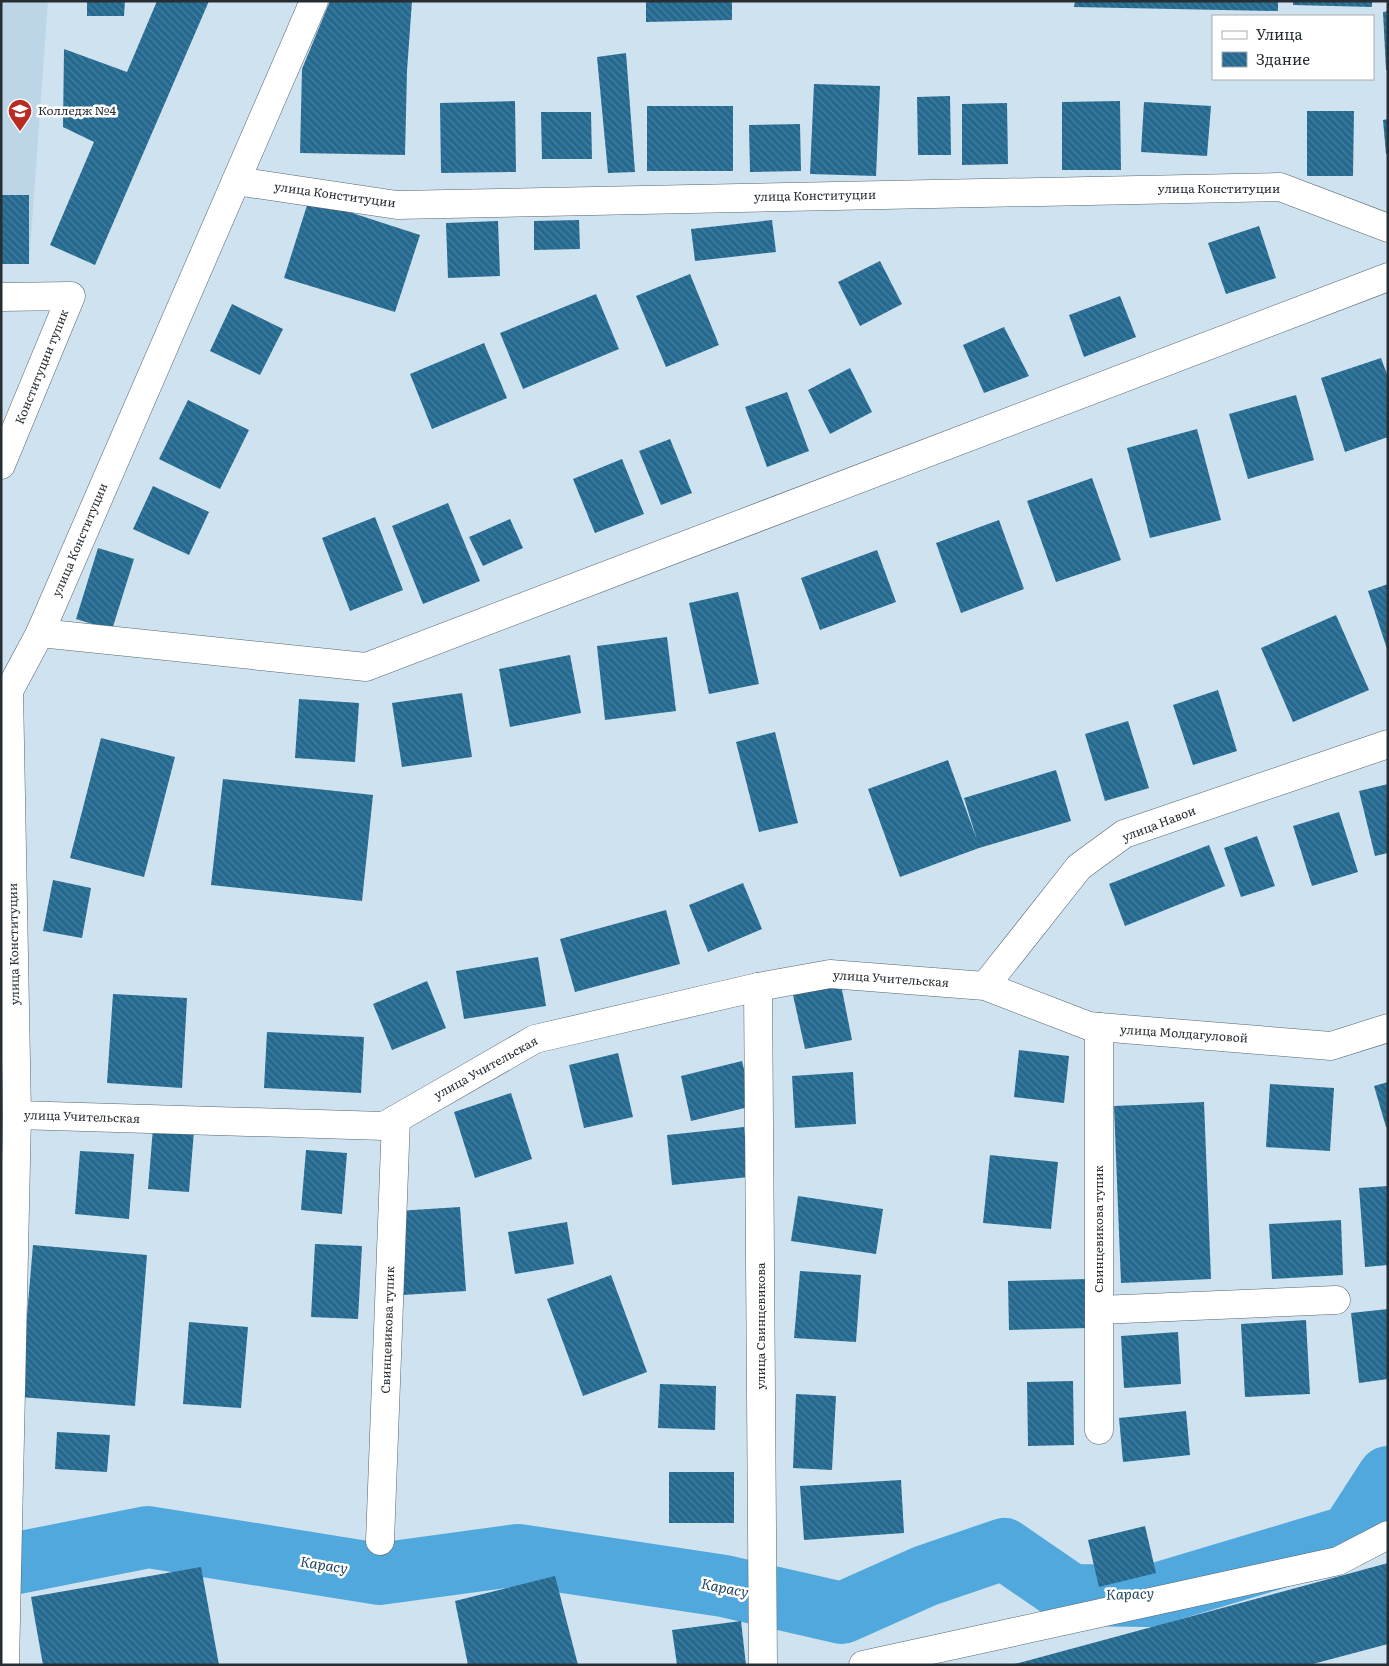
<svg xmlns="http://www.w3.org/2000/svg" width="1389" height="1666" font-family="Literata,serif">
	<style>
		.built { fill: #bdd6e7 }
		.lines { fill: none; stroke-linecap: round; stroke-linejoin: round }
		.river { stroke: #50a8dd; stroke-width: 62 }
		.building { fill: url(#building-back-hatch) }
		.minor-casing { stroke: #556570; stroke-width: 29 }
		.minor { stroke: #fff; stroke-width: 28 }
		.labels { text-anchor: middle; stroke-width: 5; stroke-linejoin: round; paint-order: stroke }
		.poi-label { font-size: 12px; fill: #272e33; stroke: #fff; text-anchor: start }
		.street-label { font-size: 12px; fill: #272e33; stroke: #fff }
		.water-label { font-size: 14px; font-style: italic; fill: #21465d; stroke: #fff }
	</style>
	<defs>
		<pattern id="building-back-hatch" width="6" height="6" patternUnits="userSpaceOnUse" patternTransform="scale(1.25)"><rect width="6" height="6" fill="#246990"/><path d="M-1 5l2 2M0 0l6 6M5-1l2 2" fill="none" stroke="#4a7f9c"/></pattern>
	</defs>
	<rect width="100%" height="100%" fill="#cfe2ef"/>
	<path class="built" d="M1,1H48L29,264H1Z"/>
	<g class="lines">
		<path class="river" d="M1,1561L17,1563L148,1537L379,1574L518,1555L724,1586L842,1613L925,1576L1004,1549L1071,1595L1150,1596L1350,1536L1388,1477"/>
	</g>
	<g class="building">
		<path d="M87,1H125L124,16H87Z"/>
		<path d="M157,1H209L95,265L50,245L94,142L63,127L64,49L127,72Z"/>
		<path d="M330,1H412L407,71L405,155L300,153L302,69Z"/>
		<path d="M646,1H732V20L646,22Z"/>
		<path d="M1075,1H1278V11L1074,7Z"/>
		<path d="M1293,1H1372V7L1293,5Z"/>
		<path d="M1388,11V70H1386L1383,12Z"/>
		<path d="M626,53L635,172L608,173L597,57Z"/>
		<path d="M814,84L880,86L876,176L810,174Z"/>
		<path d="M950,96L951,155H918L917,97Z"/>
		<path d="M515,101L516,172L441,173L440,103Z"/>
		<path d="M1120,101L1121,170H1062V102Z"/>
		<path d="M1144,102L1211,106L1207,156L1141,152Z"/>
		<path d="M1007,103L1008,164L962,165V104Z"/>
		<rect x="647" y="106" width="86" height="65"/>
		<path d="M1307,111H1354L1353,176H1307Z"/>
		<path d="M541,112H591L592,159H542Z"/>
		<path d="M1388,119V154H1386L1383,120Z"/>
		<path d="M800,124L801,171L750,172L749,125Z"/>
		<rect x="1" y="195" width="28" height="69"/>
		<path d="M309,199L420,235L395,312L284,278Z"/>
		<path d="M579,220L580,249L534,250V221Z"/>
		<path d="M772,220L776,252L695,261L691,229Z"/>
		<path d="M498,221L500,276L448,278L446,223Z"/>
		<path d="M1259,226L1276,278L1226,294L1208,243Z"/>
		<path d="M880,261L902,304L860,326L838,282Z"/>
		<path d="M690,274L719,345L666,367L636,296Z"/>
		<path d="M596,294L619,349L523,389L500,333Z"/>
		<path d="M1120,296L1136,337L1084,357L1069,315Z"/>
		<path d="M232,304L283,329L260,375L210,351Z"/>
		<path d="M1004,327L1029,376L984,393L963,345Z"/>
		<path d="M484,343L507,398L432,429L410,374Z"/>
		<path d="M1381,358L1388,377V437L1345,452L1321,378Z"/>
		<path d="M850,368L872,412L830,434L808,390Z"/>
		<path d="M787,392L809,451L767,467L745,407Z"/>
		<path d="M1296,395L1314,460L1248,479L1229,414Z"/>
		<path d="M188,400L249,430L220,489L159,459Z"/>
		<path d="M1197,429L1221,520L1150,538L1127,448Z"/>
		<path d="M670,439L692,493L661,505L639,451Z"/>
		<path d="M622,459L644,514L595,533L573,479Z"/>
		<path d="M1092,478L1121,560L1056,582L1027,501Z"/>
		<path d="M153,486L209,512L189,555L133,529Z"/>
		<path d="M448,503L480,581L423,604L392,526Z"/>
		<path d="M375,517L403,590L350,611L322,538Z"/>
		<path d="M510,519L523,548L483,566L469,537Z"/>
		<path d="M999,520L1024,589L961,613L936,543Z"/>
		<path d="M98,548L134,559L112,630L76,619Z"/>
		<path d="M877,550L896,602L820,630L801,578Z"/>
		<path d="M1388,584V649H1387L1368,591Z"/>
		<path d="M738,592L759,684L709,694L689,603Z"/>
		<path d="M1336,615L1369,690L1293,722L1261,648Z"/>
		<path d="M667,637L676,711L605,720L597,646Z"/>
		<path d="M570,655L581,713L510,727L499,669Z"/>
		<path d="M1218,690L1237,751L1193,765L1173,705Z"/>
		<path d="M462,693L472,757L402,767L392,703Z"/>
		<path d="M299,699L359,703L355,762L295,758Z"/>
		<path d="M1128,721L1149,788L1105,801L1085,734Z"/>
		<path d="M775,732L798,823L759,832L736,742Z"/>
		<path d="M101,738L175,757L144,877L70,858Z"/>
		<path d="M948,760L977,840L964,798L1056,770L1071,821L979,848L900,877L868,789Z"/>
		<path d="M223,779L373,795L362,901L211,885Z"/>
		<path d="M1388,784V853L1375,856L1359,791Z"/>
		<path d="M1339,812L1358,872L1312,886L1293,826Z"/>
		<path d="M1257,836L1275,886L1241,897L1224,848Z"/>
		<path d="M1209,845L1225,886L1125,926L1109,884Z"/>
		<path d="M53,880L91,888L82,938L43,931Z"/>
		<path d="M743,883L762,929L708,952L689,905Z"/>
		<path d="M666,910L680,964L575,992L560,939Z"/>
		<path d="M538,957L546,1006L464,1019L456,971Z"/>
		<path d="M427,981L446,1028L392,1050L373,1004Z"/>
		<path d="M841,985L852,1040L805,1049L793,995Z"/>
		<path d="M113,994L187,998L182,1088L107,1083Z"/>
		<path d="M267,1032L364,1037L361,1093L264,1088Z"/>
		<path d="M1019,1050L1069,1056L1064,1103L1014,1097Z"/>
		<path d="M618,1053L633,1117L584,1128L569,1065Z"/>
		<path d="M742,1061L753,1106L691,1121L681,1076Z"/>
		<path d="M853,1072L856,1124L795,1128L792,1076Z"/>
		<path d="M1388,1082V1127H1386L1374,1086Z"/>
		<path d="M1270,1084L1334,1088L1330,1151L1266,1147Z"/>
		<path d="M511,1093L532,1159L475,1178L454,1112Z"/>
		<path d="M1204,1102L1211,1279L1121,1283L1114,1106Z"/>
		<path d="M744,1127L749,1177L672,1185L667,1135Z"/>
		<path d="M153,1128L194,1131L189,1192L148,1189Z"/>
		<path d="M306,1150L347,1153L342,1214L301,1210Z"/>
		<path d="M80,1151L134,1154L129,1219L75,1214Z"/>
		<path d="M990,1155L1058,1162L1051,1229L983,1223Z"/>
		<path d="M1388,1186V1265L1365,1267L1359,1188Z"/>
		<path d="M798,1196L883,1209L876,1254L791,1241Z"/>
		<path d="M460,1207L466,1291L403,1295L397,1211Z"/>
		<path d="M1341,1220L1343,1275L1272,1279L1269,1224Z"/>
		<path d="M567,1222L574,1264L515,1274L508,1232Z"/>
		<path d="M315,1244L362,1246L358,1319L311,1317Z"/>
		<path d="M33,1245L147,1255L135,1406L20,1397Z"/>
		<path d="M800,1271L861,1275L856,1342L794,1338Z"/>
		<path d="M611,1275L647,1372L583,1396L547,1299Z"/>
		<path d="M1088,1279L1089,1328L1009,1330L1008,1281Z"/>
		<path d="M1388,1309V1379L1359,1383L1351,1313Z"/>
		<path d="M1306,1320L1310,1394L1245,1397L1241,1324Z"/>
		<path d="M189,1322L248,1327L241,1408L183,1404Z"/>
		<path d="M1178,1332L1181,1384L1124,1388L1121,1336Z"/>
		<path d="M1073,1381L1074,1445L1028,1446L1027,1382Z"/>
		<path d="M660,1384L716,1386L715,1430L658,1428Z"/>
		<path d="M796,1394L836,1396L832,1470L793,1468Z"/>
		<path d="M1186,1411L1190,1455L1123,1462L1119,1418Z"/>
		<path d="M57,1432L110,1435L107,1472L55,1469Z"/>
		<rect x="669" y="1472" width="65" height="51"/>
		<path d="M901,1480L904,1533L804,1540L800,1486Z"/>
		<path d="M1145,1526L1156,1573L1099,1587L1088,1540Z"/>
		<path d="M1388,1563V1644L1309,1665H1011Z"/>
		<path d="M201,1567L219,1665H43L31,1597Z"/>
		<path d="M555,1576L578,1665H468L455,1601Z"/>
		<path d="M741,1621L746,1665H677L672,1630Z"/>
	</g>
	<g class="lines">
		<defs>
			<g id="minor">
				<path d="M236,181L397,205L1280,187L1388,228"/>
				<path d="M1,297L71,296L1,465"/>
				<path d="M40,633L366,667L1388,277"/>
				<path d="M985,986L1079,867L1124,834L1388,744"/>
				<path d="M758,987L763,1665"/>
				<path d="M17,1115L384,1126L535,1039L758,987L830,974L985,986L1089,1026L1099,1027L1331,1046L1388,1028"/>
				<path d="M1099,1310L1336,1300"/>
				<path d="M1099,1430V1027"/>
				<path d="M380,1541L396,1119"/>
				<path d="M5,1665L17,1115L9,691L40,633L314,1"/>
				<path d="M863,1665L1338,1561L1388,1535"/>
			</g>
		</defs>
		<use href="#minor" class="minor-casing"/>
		<use href="#minor" class="minor"/>
	</g>
	<defs>
		<symbol id="university-pin" viewBox="-11 -11 22 30"><path d="M0 17L-7.5 6A9.5 9.5 0 1 1 7.5 6Z" fill="#ba2b24" stroke="#fff"/><path d="M0-5L7-2L0 1L-7-2ZM-4 1L0 2.5L4 1V4Q0 6-4 4Z" fill="#fff"/></symbol>
	</defs>
	<g fill-rule="evenodd">
		<use href="#university-pin" x="6" y="97" width="28" height="38"/>
	</g>
	<g class="labels">
		<g class="poi-label">
			<text x="38" y="115">Колледж №4</text>
		</g>
		<g class="street-label">
			<text x="1219" y="193">улица Конституции</text>
			<text transform="translate(335 195) rotate(8)" y="4">улица Конституции</text>
			<text transform="translate(815 196) rotate(-1)" y="4">улица Конституции</text>
			<text transform="translate(42 367) rotate(-68)" y="4">Конституции тупик</text>
			<text transform="translate(80 540) rotate(-67)" y="4">улица Конституции</text>
			<text transform="translate(1159 824) rotate(-21)" y="4">улица Навои</text>
			<text transform="translate(14 944) rotate(-91)" y="4">улица Конституции</text>
			<text transform="translate(891 979) rotate(4)" y="4">улица Учительская</text>
			<text transform="translate(1184 1034) rotate(4)" y="4">улица Молдагуловой</text>
			<text transform="translate(486 1068) rotate(-29)" y="4">улица Учительская</text>
			<text transform="translate(82 1117) rotate(2)" y="4">улица Учительская</text>
			<text transform="translate(1099 1229) rotate(-90)" y="4">Свинцевикова тупик</text>
			<text transform="translate(761 1326) rotate(-90)" y="4">улица Свинцевикова</text>
			<text transform="translate(388 1330) rotate(-88)" y="4">Свинцевикова тупик</text>
		</g>
		<g class="water-label">
			<text transform="translate(324 1565) rotate(9)" y="5">Карасу</text>
			<text transform="translate(725 1588) rotate(11)" y="5">Карасу</text>
			<text transform="translate(1130 1594) rotate(-2)" y="5">Карасу</text>
		</g>
	</g>
	<rect width="1389" height="1666" fill="none" stroke="#272e33" stroke-width="5"/>
	<rect x="1212" y="15" width="162" height="65" fill="#ffffff" stroke="#a9abad"/>
	<rect x="1222" y="31" width="25" height="8" fill="#ffffff" stroke="#a9abad"/>
	<text x="1256" y="40" font-size="15" fill="#272e33">Улица</text>
	<rect x="1222" y="52" width="25" height="15" fill="url(#building-back-hatch)" stroke="#a9abad"/>
	<text x="1256" y="65" font-size="15" fill="#272e33">Здание</text>
</svg>
